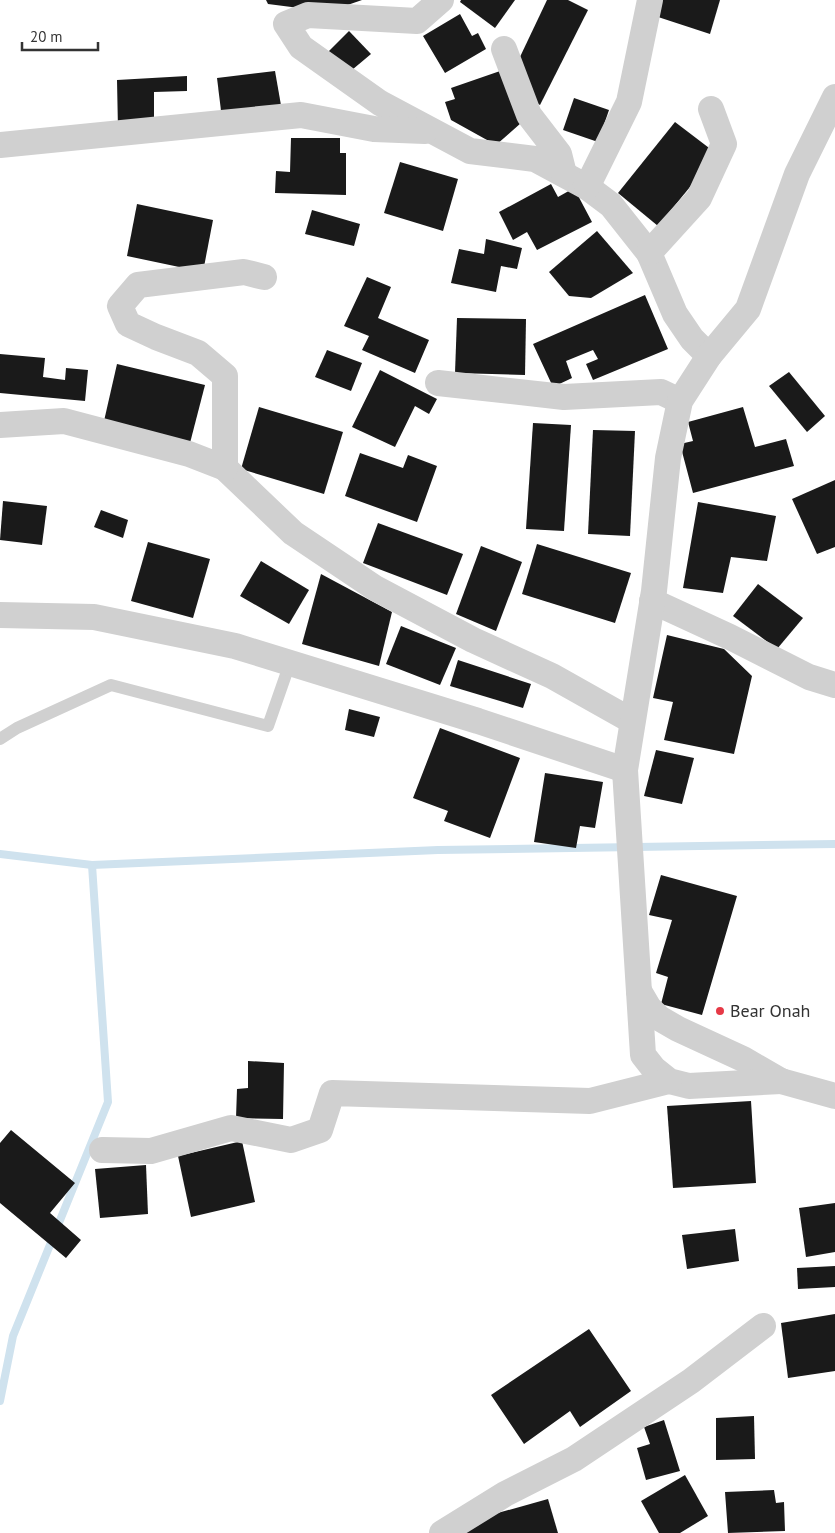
<svg xmlns="http://www.w3.org/2000/svg" width="835" height="1533" font-family="'PT Sans',sans-serif">
	<style>
		.lines { fill: none; stroke-linecap: round; stroke-linejoin: round }
		.stream { stroke: #cfe2ee; stroke-width: 8 }
		.building { fill: #1a1a1a }
		.service { stroke: #d0d0d0; stroke-width: 12 }
		.minor { stroke: #d0d0d0; stroke-width: 26 }
		.poi-dot { fill: #e63946; stroke: #fff; stroke-width: 2 }
		.labels { text-anchor: middle; stroke-width: 5; stroke-linejoin: round; paint-order: stroke }
		.poi-label { font-size: 18px; fill: #333; stroke: #fff; text-anchor: start }
	</style>
	<rect width="100%" height="100%" fill="#fff"/>
	<g class="lines">
		<g class="stream">
			<path d="M0,854L92,865L438,850L835,844"/>
			<path d="M0,1401L13,1336L108,1102L92,865"/>
		</g>
	</g>
	<g class="building">
		<path d="M266,0H362L336,9H307L268,4Z"/>
		<path d="M461,0H515L495,28L460,2Z"/>
		<path d="M547,0H568L588,10L540,105L527,97L519,59Z"/>
		<path d="M660,0H720L710,34L655,16Z"/>
		<path d="M460,14L472,36L478,33L486,49L445,73L423,36Z"/>
		<path d="M349,31L371,54L346,75L327,53Z"/>
		<path d="M503,70L521,123L496,145L451,120L445,102L455,99L451,88Z"/>
		<path d="M275,71L282,111L222,119L217,78Z"/>
		<path d="M187,76V91L154,92V129L118,130L117,80Z"/>
		<path d="M574,98L609,110L598,142L563,130Z"/>
		<path d="M675,122L717,154L658,226L618,193Z"/>
		<path d="M291,138H340V153H346V195L275,193L276,171L290,172Z"/>
		<path d="M400,162L458,179L443,231L384,213Z"/>
		<path d="M551,184L558,197L574,188L592,222L537,250L527,232L513,240L499,212Z"/>
		<path d="M137,204L213,220L203,272L127,256Z"/>
		<path d="M312,210L360,224L354,246L305,234Z"/>
		<path d="M597,231L633,273L591,298L569,296L549,272Z"/>
		<path d="M486,239L522,248L517,269L501,266L496,292L451,283L459,249L484,254Z"/>
		<path d="M367,277L391,287L378,318L429,340L415,373L362,350L369,336L344,326Z"/>
		<path d="M645,295L668,349L593,380L586,364L598,359L593,350L566,361L572,378L553,387L533,344Z"/>
		<path d="M457,318L526,319L525,375L455,373Z"/>
		<path d="M327,350L362,363L351,391L315,377Z"/>
		<path d="M0,354L45,358L43,377L65,380L66,368L88,370L85,401L0,393Z"/>
		<path d="M117,364L205,385L190,443L104,421Z"/>
		<path d="M380,370L437,399L429,414L415,406L395,447L352,427Z"/>
		<path d="M789,372L825,416L807,432L769,386Z"/>
		<path d="M259,407L343,432L324,494L241,469Z"/>
		<path d="M743,407L755,447L786,439L794,466L693,493L680,444L693,441L688,422Z"/>
		<path d="M533,423L571,425L564,531L526,529Z"/>
		<path d="M593,430L635,431L630,536L588,534Z"/>
		<path d="M360,453L403,468L408,455L437,466L417,522L345,496Z"/>
		<path d="M835,480V547L817,554L792,499Z"/>
		<path d="M3,501L47,506L42,545L0,540Z"/>
		<path d="M698,502L776,516L767,561L731,557L723,593L683,588Z"/>
		<path d="M101,510L128,520L123,538L94,527Z"/>
		<path d="M378,523L463,554L447,595L363,563Z"/>
		<path d="M148,542L210,559L193,618L131,601Z"/>
		<path d="M537,544L631,573L615,623L522,594Z"/>
		<path d="M481,546L522,562L496,631L456,614Z"/>
		<path d="M261,561L309,590L289,624L240,596Z"/>
		<path d="M321,574L392,612L379,666L302,644Z"/>
		<path d="M758,584L803,618L777,649L733,616Z"/>
		<path d="M401,626L456,648L440,685L386,664Z"/>
		<path d="M667,635L724,649L752,676L734,754L664,740L673,702L653,698Z"/>
		<path d="M458,660L531,684L523,708L450,686Z"/>
		<path d="M349,709L380,717L374,737L345,730Z"/>
		<path d="M440,728L520,758L490,838L444,821L448,811L413,798Z"/>
		<path d="M656,750L694,758L682,804L644,796Z"/>
		<path d="M545,773L603,782L595,828L580,826L576,848L534,842Z"/>
		<path d="M661,875L737,896L702,1015L661,1004L668,977L656,973L672,920L649,915Z"/>
		<path d="M248,1061L284,1063L283,1119L236,1118L237,1089L248,1088Z"/>
		<path d="M751,1101L756,1183L673,1188L667,1106Z"/>
		<path d="M11,1130L75,1183L50,1213L81,1240L66,1258L0,1203V1143Z"/>
		<path d="M242,1141L255,1202L191,1217L178,1156Z"/>
		<path d="M146,1165L148,1214L100,1218L95,1169Z"/>
		<path d="M835,1203V1252L806,1257L799,1208Z"/>
		<path d="M735,1229L739,1261L687,1269L682,1235Z"/>
		<path d="M835,1266V1287L798,1289L797,1268Z"/>
		<path d="M835,1314V1371L788,1378L781,1323Z"/>
		<path d="M589,1329L631,1391L580,1427L570,1411L524,1444L491,1395Z"/>
		<path d="M754,1416L755,1459L716,1460V1418Z"/>
		<path d="M664,1420L680,1471L646,1480L637,1448L650,1444L644,1427Z"/>
		<path d="M685,1475L708,1516L680,1533H659L641,1501Z"/>
		<path d="M774,1490L776,1503L784,1502L785,1531L728,1533L725,1492Z"/>
		<path d="M548,1499L558,1533H464L462,1523Z"/>
	</g>
	<g class="lines">
		<path class="service" d="M0,739L17,728L111,685L268,726L290,663"/>
		<g class="minor">
			<path d="M441,0L417,21L308,15L286,24L301,47L380,103L470,151L535,159L587,187L611,205L649,253L675,314L692,339L709,356"/>
			<path d="M504,49L529,115L559,154L564,174"/>
			<path d="M0,145L301,115L374,129L425,131"/>
			<path d="M587,187L629,102L650,0"/>
			<path d="M649,253L699,198L724,144L711,109"/>
			<path d="M438,383L564,397L661,392L680,401"/>
			<path d="M0,425L64,421L189,454L225,468L293,533L375,588L473,640L552,676L632,721"/>
			<path d="M225,468V376L198,353L156,337L128,324L120,306L138,285L244,272L264,277"/>
			<path d="M652,601L730,637L809,677L835,685"/>
			<path d="M0,615L94,617L235,646L478,721L625,770"/>
			<path d="M639,991L649,1008L659,1018L678,1029L743,1059L781,1081L835,1096"/>
			<path d="M781,1081L689,1086L669,1081L654,1069L643,1055L625,770L654,591L668,458L680,401L709,356L748,309L797,174L835,97"/>
			<path d="M102,1150L151,1151L231,1128L291,1140L320,1130L332,1093L590,1101L669,1081"/>
			<path d="M442,1533L505,1494L574,1459L691,1381L763,1326"/>
		</g>
	</g>
	<circle class="poi-dot" cx="720" cy="1011" r="5"/>
	<g class="labels">
		<g class="poi-label">
			<text x="730" y="1017">Bear Onah</text>
		</g>
	</g>
	<path d="M22 42v8h76v-8" fill="none" stroke="#333333" stroke-width="2.5"/>
	<text x="30" y="42" font-size="15" fill="#333333" stroke="#ffffff" stroke-width="4" paint-order="stroke">20 m</text>
</svg>
